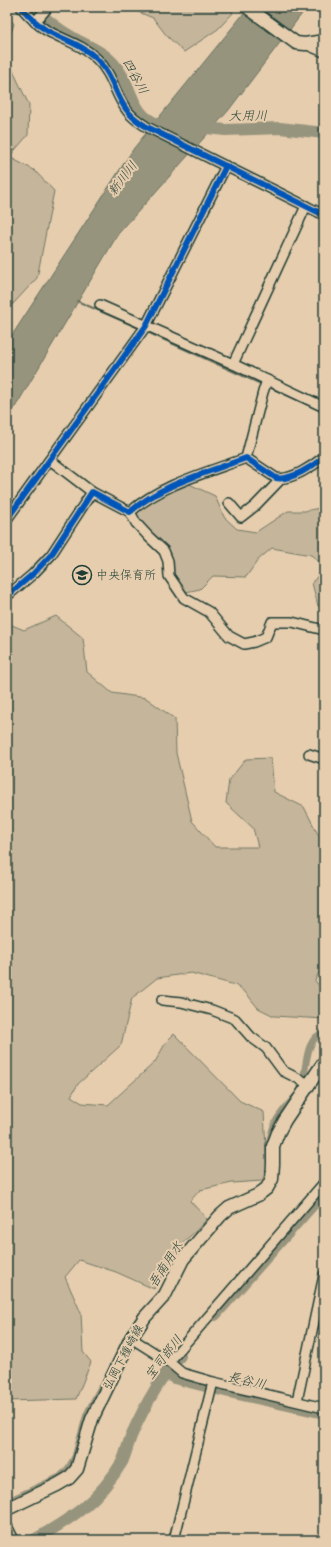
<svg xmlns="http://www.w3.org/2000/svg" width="331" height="1547" font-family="Sriracha,'Klee One',sans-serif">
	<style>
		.green { fill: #c5b59a; stroke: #727967 }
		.water { fill: #97947d; stroke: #677160 }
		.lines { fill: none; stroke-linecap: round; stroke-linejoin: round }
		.stream { stroke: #677160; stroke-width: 2 }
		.canal { stroke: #97947d; stroke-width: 7 }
		.river { stroke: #97947d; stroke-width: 12 }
		.minor-casing { stroke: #1f3d34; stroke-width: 12 }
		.major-casing { stroke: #1f3d34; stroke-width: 15 }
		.minor { stroke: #e6cdae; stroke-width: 9 }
		.major { stroke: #e6cdae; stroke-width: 12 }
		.cycleway-casing { stroke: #e6cdae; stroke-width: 8 }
		.cycleway { stroke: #0057b8; stroke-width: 6 }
		.labels { text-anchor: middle; stroke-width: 4; stroke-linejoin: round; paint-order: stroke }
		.poi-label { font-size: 12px; fill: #1f3d34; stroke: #e6cdae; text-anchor: start }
		.street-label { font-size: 12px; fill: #1f3d34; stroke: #e6cdae }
		.water-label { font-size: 13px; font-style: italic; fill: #2b463b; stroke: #e6cdae }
	</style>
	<rect width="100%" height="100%" fill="#e6cdae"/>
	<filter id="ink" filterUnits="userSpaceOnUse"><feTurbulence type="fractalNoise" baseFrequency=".025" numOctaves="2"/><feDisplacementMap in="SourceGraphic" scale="8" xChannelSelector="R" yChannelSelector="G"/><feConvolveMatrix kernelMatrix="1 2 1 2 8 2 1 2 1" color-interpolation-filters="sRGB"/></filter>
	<g filter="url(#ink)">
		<g class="green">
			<path d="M134,7H229L233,13L218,29L184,52L167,36L153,18L136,11Z"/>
			<path d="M7,15L14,24L7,44Z"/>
			<path d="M7,58L29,105L28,135L9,157L34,170L54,191L37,278L13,304L7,306Z"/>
			<path d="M187,483L215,496L224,517L237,529L256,532L288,511H305L324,507V566L311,555L272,548L258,560L246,577L213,576L200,589L186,592L172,571L171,553L156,537L144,529L135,509Z"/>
			<path d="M324,568V607L318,606L312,583Z"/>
			<path d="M56,616L83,638L87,672L112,693L146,698L175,719L176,753L192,821L215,847H258L253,828L226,803L229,780L246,759L271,758L274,792L304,807L324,846V971L319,972L315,981L324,991V1019L274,1016L258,1008L246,993L235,985L191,973L157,978L132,998L121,1045L78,1084L71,1096L82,1103L108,1105L155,1062L166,1042L174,1034L240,1101L264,1112L267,1168L262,1181L232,1183L200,1190L190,1201L207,1219L196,1231L182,1243L154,1289L116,1272L79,1260L65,1277L81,1313L83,1352L91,1362L76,1399L7,1401V623L24,630Z"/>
		</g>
		<path class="water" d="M249,7H307L228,111L118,234L7,421V343L134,148Z"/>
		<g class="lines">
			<g class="stream">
				<path d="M77,301L141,329"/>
				<path d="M145,331L263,385"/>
				<path d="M267,386L324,412"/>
				<path d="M17,582L36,565"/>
			</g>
			<g class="canal">
				<path d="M301,1086C308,1069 303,1040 324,1032"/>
				<path d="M269,1146C272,1123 279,1115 294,1098"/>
				<path d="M13,1499L60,1477L68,1469L75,1457L87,1414L101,1387"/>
			</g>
			<g class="river">
				<path d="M34,7C46,21 59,30 75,39C86,45 99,50 109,59C116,65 121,73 125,81C131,93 134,107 144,116C151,122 161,126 168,130"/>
				<path d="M197,127L225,130L280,128L324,133"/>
				<path d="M215,1315L324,1192"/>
				<path d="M167,1370L174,1378L229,1392L324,1413"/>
				<path d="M34,1540C72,1518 99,1501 122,1462C126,1454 128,1443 132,1434C145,1405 159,1379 180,1356"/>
			</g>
			<defs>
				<g id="minor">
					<path d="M21,7C28,15 36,24 46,30C63,40 82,44 97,59C113,75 114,92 126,109C131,117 139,122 147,127L324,215"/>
					<path d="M35,22L48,7"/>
					<path d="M305,44L324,52"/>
					<path d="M100,305L233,364L324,407"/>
					<path d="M233,364L306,206"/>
					<path d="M246,458L263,392L267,380"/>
					<path d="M50,460L92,492"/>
					<path d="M229,503L241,517L255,506L281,479"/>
					<path d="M130,512L136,523L149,537L164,551L168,561L169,576L184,598L209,612L229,636L244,644L254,642L266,637L272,622H292L324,630"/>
					<path d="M7,519L146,326L226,166"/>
					<path d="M7,596L33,574L51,555L92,492L130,512C162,484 206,473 246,458L276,478C291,481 313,466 324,457"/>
					<path d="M309,754L324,759"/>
					<path d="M162,1000L181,1002L212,1010L235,1019L251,1037L266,1048L283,1071L309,1084"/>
					<path d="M131,1338L169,1362L182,1373L213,1382L324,1408"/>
					<path d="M169,1362L324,1183"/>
					<path d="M297,1401L324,1275"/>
					<path d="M7,1526L14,1540"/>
					<path d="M174,1540L213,1382"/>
				</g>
				<g id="major">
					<path d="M247,7L296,43L305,44L324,41"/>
					<path d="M7,1509L57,1485L69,1478L77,1469L92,1419L131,1338L145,1317L165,1295L183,1259L220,1216L229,1208L258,1195L267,1188L272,1179L273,1164V1146L278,1133L285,1120L324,1062"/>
				</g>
			</defs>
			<use href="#minor" class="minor-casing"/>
			<use href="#major" class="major-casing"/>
			<use href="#minor" class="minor"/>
			<use href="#major" class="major"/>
			<defs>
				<g id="cycleway">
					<path d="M21,7C28,15 36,24 46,30C63,40 82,44 97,59C113,75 114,92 126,109C131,117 139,122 147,127L324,215"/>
					<path d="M7,519L146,326L226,166"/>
					<path d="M7,596L33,574L51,555L92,492L130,512C162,484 206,473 246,458L276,478C291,481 313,466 324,457"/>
				</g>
			</defs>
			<use href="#cycleway" class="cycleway-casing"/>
			<use href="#cycleway" class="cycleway"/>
		</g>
	</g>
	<defs>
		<symbol id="school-ring" viewBox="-11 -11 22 22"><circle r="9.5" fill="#e6cdae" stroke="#1f3d34" stroke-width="1.5"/><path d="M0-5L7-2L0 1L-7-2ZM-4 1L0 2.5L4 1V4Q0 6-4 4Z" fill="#1f3d34"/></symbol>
	</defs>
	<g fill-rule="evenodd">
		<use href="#school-ring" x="71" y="564" width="22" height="22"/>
	</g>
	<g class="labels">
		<g class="poi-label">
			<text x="96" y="579">中央保育所</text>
		</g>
		<g class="street-label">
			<text transform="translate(123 1357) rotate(-62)" y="4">弘岡下種崎線</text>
		</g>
		<g class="water-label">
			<text transform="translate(136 76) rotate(61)" y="5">四谷川</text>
			<text transform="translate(248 115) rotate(-1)" y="5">大用川</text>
			<text transform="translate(122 178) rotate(-53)" y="5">新川川</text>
			<text transform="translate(165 1264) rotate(-57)" y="5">吾南用水</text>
			<text transform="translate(163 1357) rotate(-52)" y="5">宝司部川</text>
			<text transform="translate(247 1380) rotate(13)" y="5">長谷川</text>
		</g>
	</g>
	<rect width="331" height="1547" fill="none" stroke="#e6cdae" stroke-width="24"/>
	<rect x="12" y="12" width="307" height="1523" fill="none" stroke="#1f3d34" stroke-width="1.5" filter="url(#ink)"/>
</svg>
